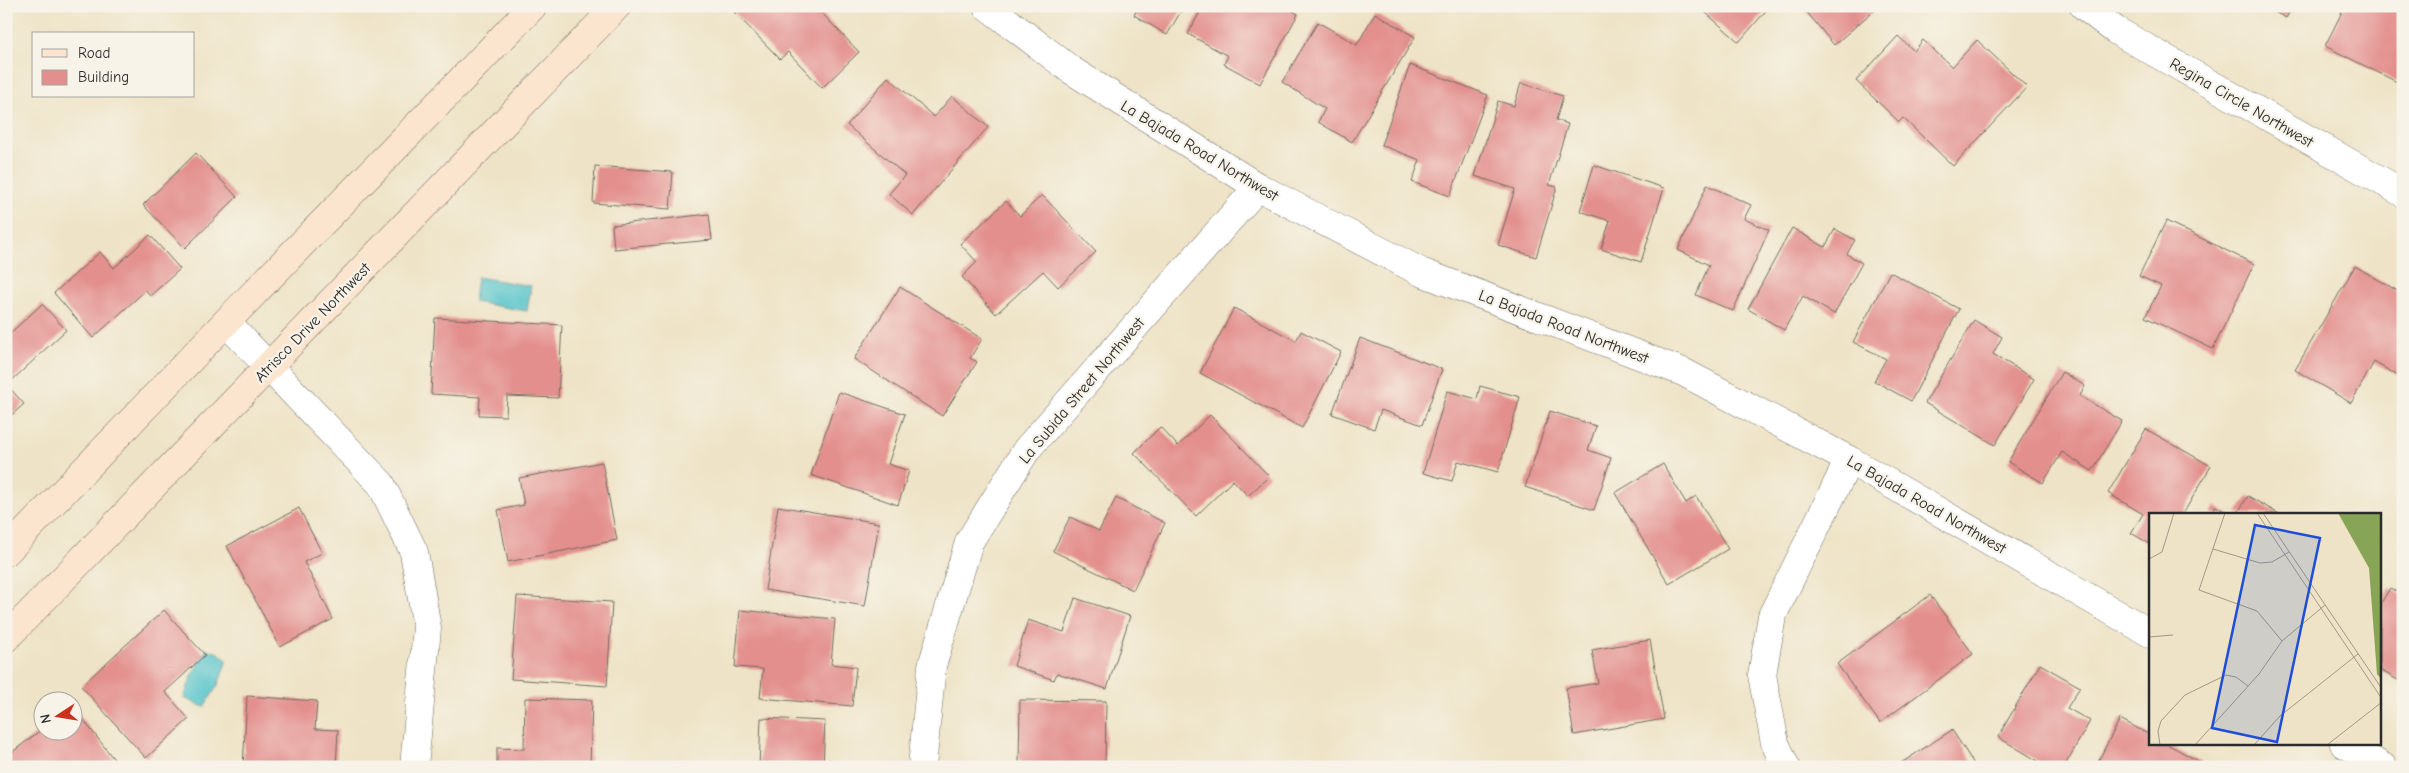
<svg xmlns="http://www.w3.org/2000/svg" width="2409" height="773" font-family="'Comic Neue',sans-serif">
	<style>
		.water { fill: #56c4cb; stroke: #40787b }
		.building { fill: #e38f8d }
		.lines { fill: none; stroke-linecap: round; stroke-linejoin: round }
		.minor-casing { stroke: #6f6b61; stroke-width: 29 }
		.tertiary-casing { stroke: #6f6b61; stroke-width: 29 }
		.secondary-casing { stroke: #6f6b61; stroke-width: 29 }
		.minor { stroke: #fff; stroke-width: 28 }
		.tertiary { stroke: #fff; stroke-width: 28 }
		.secondary { stroke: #fce5cf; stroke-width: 28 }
		.labels { text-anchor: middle; stroke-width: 4.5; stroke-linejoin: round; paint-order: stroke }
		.street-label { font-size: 16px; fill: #2b2b2b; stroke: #f7f3e8 }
		.inset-road { fill: none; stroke: #a09988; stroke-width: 1 }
		.view { fill: #1d4ed8; fill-opacity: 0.15; stroke: #1d4ed8; stroke-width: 2.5 }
		.inset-edge { fill: none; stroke: #2b2b2b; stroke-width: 2.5 }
	</style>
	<rect width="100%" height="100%" fill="#f7f3e8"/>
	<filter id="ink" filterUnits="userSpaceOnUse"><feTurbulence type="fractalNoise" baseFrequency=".02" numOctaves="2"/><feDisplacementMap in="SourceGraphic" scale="10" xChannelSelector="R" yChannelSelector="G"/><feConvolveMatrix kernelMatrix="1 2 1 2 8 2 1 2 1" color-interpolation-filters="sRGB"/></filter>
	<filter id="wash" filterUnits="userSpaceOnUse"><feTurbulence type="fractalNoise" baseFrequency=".0096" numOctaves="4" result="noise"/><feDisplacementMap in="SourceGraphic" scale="20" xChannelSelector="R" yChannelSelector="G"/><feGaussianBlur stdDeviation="1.12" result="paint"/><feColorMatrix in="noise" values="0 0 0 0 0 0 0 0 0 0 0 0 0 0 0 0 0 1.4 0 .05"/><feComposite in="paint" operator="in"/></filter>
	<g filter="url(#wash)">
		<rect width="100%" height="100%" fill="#eee3c6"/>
		<g class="water">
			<path d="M477,277L531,286L527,311L474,302Z"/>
			<path d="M207,649L219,653L227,660L218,685L204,707L184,698L193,673Z"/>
		</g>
		<g id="blocks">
			<g class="building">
				<path d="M740,6H815L859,52L822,88L788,52L780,59L734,12Z"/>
				<path d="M1139,6H1184L1167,35L1134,15Z"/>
				<path d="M1203,6H1284L1298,14L1260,84L1224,64L1228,56L1188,34Z"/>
				<path d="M1698,6H1770L1739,42Z"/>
				<path d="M1809,6H1879L1834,45L1805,10Z"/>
				<path d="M2263,6H2293L2286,18Z"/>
				<path d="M2345,6H2403V85L2325,46Z"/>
				<path d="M1375,13L1415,37L1352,142L1318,122L1325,109L1282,82L1318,22L1357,45Z"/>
				<path d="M1898,36L1914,51L1923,40L1952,67L1977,40L2027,87L1953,166L1903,118L1899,122L1856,81Z"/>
				<path d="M1410,65L1488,95L1450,196L1412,182L1420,160L1381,145Z"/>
				<path d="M888,77L934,117L952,96L988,127L913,215L889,194L905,175L847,125Z"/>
				<path d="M1521,83L1563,96L1556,120L1568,124L1549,185L1557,187L1536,257L1498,245L1515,189L1475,176L1498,101L1514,106Z"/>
				<path d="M196,153L237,197L185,248L143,205Z"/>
				<path d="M1594,165L1664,188L1641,262L1601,249L1610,221L1580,211Z"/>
				<path d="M595,166L673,172L670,209L593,203Z"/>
				<path d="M1707,185L1751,205L1744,219L1769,230L1733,311L1696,295L1709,265L1678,250Z"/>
				<path d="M1042,195L1096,252L1058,287L1043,271L996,314L962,277L977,262L960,244L1006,201L1020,216Z"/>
				<path d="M709,214L712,240L614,249L612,225Z"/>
				<path d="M2166,221L2254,264L2213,349L2145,317L2161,286L2139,276Z"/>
				<path d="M1792,228L1825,247L1835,229L1855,240L1847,254L1862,263L1834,314L1803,296L1784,330L1748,309Z"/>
				<path d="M150,235L180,269L150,296L146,290L93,338L54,293L100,252L114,268Z"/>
				<path d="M2355,266L2403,294V369L2398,376L2374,362L2351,403L2295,370Z"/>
				<path d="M1890,272L1959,309L1911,401L1874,381L1886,359L1853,342Z"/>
				<path d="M900,287L982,339L970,358L977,362L942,416L854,359Z"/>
				<path d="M42,304L66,330L7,385L24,404L6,420V337Z"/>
				<path d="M1234,308L1296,341L1301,331L1341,352L1302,428L1200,373Z"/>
				<path d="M435,318L562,325L558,398L507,396L506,416L479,415L480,397L431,394Z"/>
				<path d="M1974,320L2002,337L1993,354L2034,379L1995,445L1925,403Z"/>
				<path d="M1360,338L1442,369L1422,425L1381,410L1374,429L1332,414Z"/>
				<path d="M2062,372L2085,386L2080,396L2122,421L2092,471L2062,452L2043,483L2008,462Z"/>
				<path d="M1480,386L1520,397L1498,472L1458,461L1452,481L1423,473L1447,391L1477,399Z"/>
				<path d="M839,392L905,414L888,464L909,471L898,505L811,475Z"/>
				<path d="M1550,411L1596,426L1588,450L1611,458L1594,510L1525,487Z"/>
				<path d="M1210,415L1269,476L1248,496L1233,480L1196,516L1134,453L1160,427L1178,446Z"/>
				<path d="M2146,429L2211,466L2183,514H2150V544L2131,533L2143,514L2108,493Z"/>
				<path d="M602,462L617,540L508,562L498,510L524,505L519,478Z"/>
				<path d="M1663,464L1686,503L1696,496L1728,549L1669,584L1615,493Z"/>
				<path d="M2248,496L2279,514H2237Z"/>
				<path d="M1116,498L1165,523L1133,590L1053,551L1070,517L1099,531Z"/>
				<path d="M778,506L879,523L865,606L765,590Z"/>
				<path d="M2215,506L2230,514H2211Z"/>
				<path d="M299,508L322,553L304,562L333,619L280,647L227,546Z"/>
				<path d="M2390,588L2403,595V683L2380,670V605Z"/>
				<path d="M1930,595L1973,654L1880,723L1837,664Z"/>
				<path d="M517,596L612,602L607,686L511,679Z"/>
				<path d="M1075,598L1130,616L1107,689L1057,673L1054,680L1014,666L1028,620L1064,632Z"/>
				<path d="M164,610L205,655L165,692L189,719L146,758L81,686Z"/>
				<path d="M740,610L835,619L831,664L856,667L852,706L760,698L763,669L735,667Z"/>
				<path d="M1650,640L1664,719L1574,735L1566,688L1598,683L1592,650Z"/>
				<path d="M2040,664L2080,687L2067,708L2090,721L2064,767H2048L1998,737Z"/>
				<path d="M247,696L317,701L315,729L338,730L336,767H243Z"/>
				<path d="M525,698L592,700L590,767H497V748L524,749Z"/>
				<path d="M1020,700L1106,701L1105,767H1019Z"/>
				<path d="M72,705L120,767H7L6,757L42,729V730H72Z"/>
				<path d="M761,718L825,721L823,767H759Z"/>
				<path d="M2120,719L2150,735V744H2167L2204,764L2202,767H2095Z"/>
				<path d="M1952,730L1976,767H1895Z"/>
			</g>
		</g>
	</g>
	<g filter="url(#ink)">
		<use href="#blocks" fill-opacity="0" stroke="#6f6b61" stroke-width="1"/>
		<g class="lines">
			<defs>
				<g id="minor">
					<path d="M987,6L1071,70L1258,187L1421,272L1683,372L1849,460L2150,633"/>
					<path d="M226,322L381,484L414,552L427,628L414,767"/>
					<path d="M2344,744L2383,767"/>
					<path d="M922,767L932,666L969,542L1027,449L1258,187"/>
					<path d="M1786,767L1775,743L1762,675L1772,616L1849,460"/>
				</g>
				<path id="tertiary" d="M2084,6L2115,30L2403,193"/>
				<g id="secondary">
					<path d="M6,552L226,322L533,6"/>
					<path d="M6,638L617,6"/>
				</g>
			</defs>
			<use href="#minor" class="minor-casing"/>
			<use href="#tertiary" class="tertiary-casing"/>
			<use href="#secondary" class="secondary-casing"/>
			<use href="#minor" class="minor"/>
			<use href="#tertiary" class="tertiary"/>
			<use href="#secondary" class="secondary"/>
		</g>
	</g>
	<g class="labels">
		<g class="street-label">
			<text transform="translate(2242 102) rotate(30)" y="6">Regina Circle Northwest</text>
			<text transform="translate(1200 150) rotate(31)" y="6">La Bajada Road Northwest</text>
			<text transform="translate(312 322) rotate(-46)" y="6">Atrisco Drive Northwest</text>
			<text transform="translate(1564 326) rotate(21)" y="6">La Bajada Road Northwest</text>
			<text transform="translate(1081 390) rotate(-50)" y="6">La Subida Street Northwest</text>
			<text transform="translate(1927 504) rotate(30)" y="6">La Bajada Road Northwest</text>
		</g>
	</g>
	<g transform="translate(2149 513)">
		<rect width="232" height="232" fill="#eee3c6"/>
		<path d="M189,0H232V166L228,161L220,55Z" fill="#88a456"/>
		<path class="inset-road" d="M76,0L50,77L108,98L133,128M108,0L233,186M114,0L233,176M64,36L111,50L123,49L140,39M0,46L13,39L25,0M0,124L24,122M11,232L9,218L12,208L36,182L77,162L87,164L99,173M46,232L110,161L133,128L176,92M105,232L131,203L209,141M178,232L233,189"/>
		<path class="view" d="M106,12L171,25L128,229L63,215Z"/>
		<rect width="232" height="232" class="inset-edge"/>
	</g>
	<rect width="2409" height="773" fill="none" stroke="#f7f3e8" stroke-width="25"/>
	<rect x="32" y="32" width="162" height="65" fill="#f7f3e8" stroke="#a5a39c"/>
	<rect x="42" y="49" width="25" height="8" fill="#fce5cf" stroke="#a5a39c"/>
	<text x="78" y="58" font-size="15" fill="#2b2b2b">Road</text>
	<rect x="42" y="70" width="25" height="15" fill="#e38f8d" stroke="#a5a39c"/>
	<text x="78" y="82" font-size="15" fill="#2b2b2b">Building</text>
	<g transform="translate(58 716) rotate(258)"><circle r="24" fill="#f7f3e8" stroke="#a5a39c"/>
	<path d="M0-4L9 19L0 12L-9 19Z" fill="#c8321e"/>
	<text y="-8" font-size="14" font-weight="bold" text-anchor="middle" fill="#2b2b2b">N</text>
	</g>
</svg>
